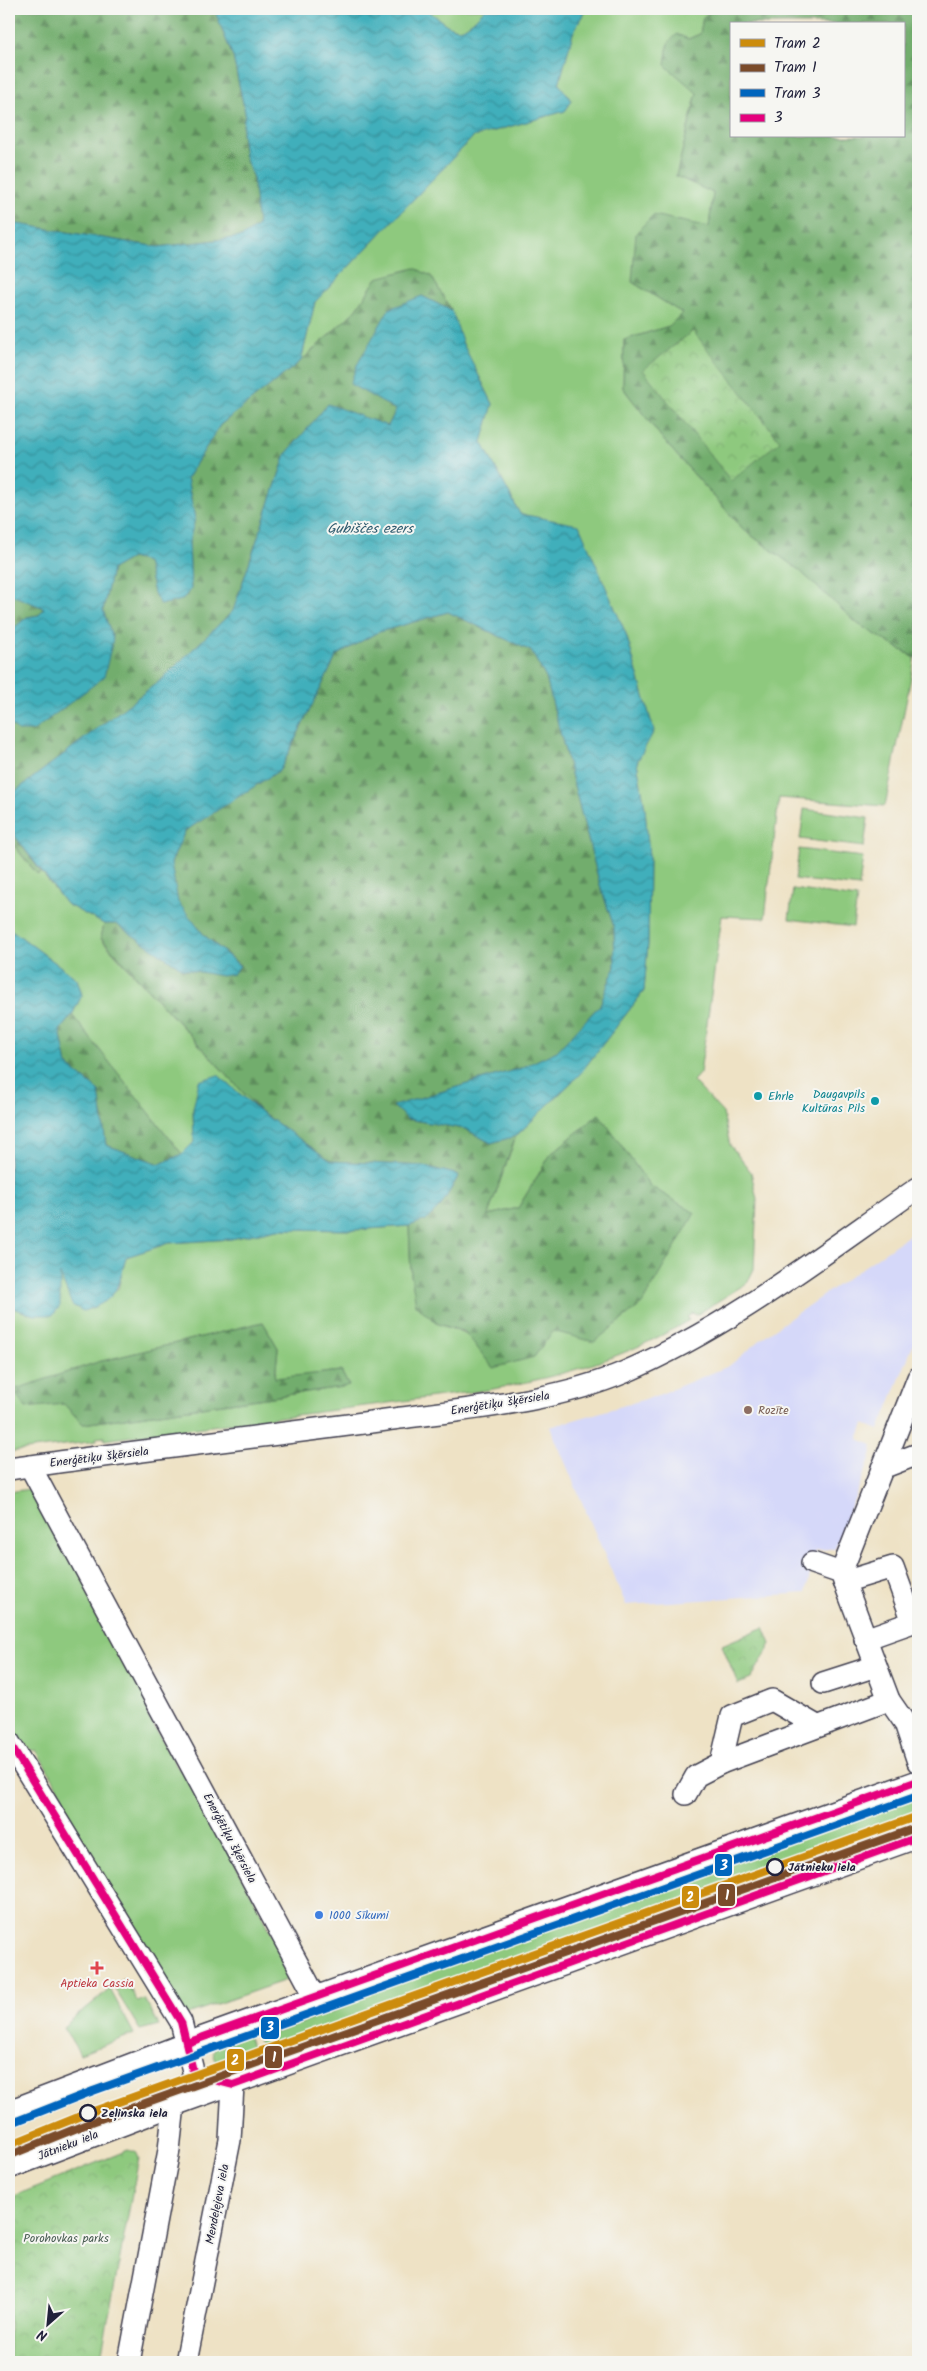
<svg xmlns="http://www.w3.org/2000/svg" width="927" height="2371" font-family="Kalam,sans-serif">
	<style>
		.built { fill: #d5d8f9 }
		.green { fill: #8ec97e; stroke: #58765c; fill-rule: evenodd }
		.forest { fill: url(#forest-firs); stroke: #4a6854; fill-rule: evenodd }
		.park { fill: url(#park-crowns); stroke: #58765c }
		.water { fill: url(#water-waves); stroke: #31687b }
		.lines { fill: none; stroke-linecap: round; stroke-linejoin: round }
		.minor-casing { stroke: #413f50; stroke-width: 24 }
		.minor { stroke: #fff; stroke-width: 21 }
		.bus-1-casing { stroke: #f6f6f2; stroke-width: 11 }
		.bus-1 { stroke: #e5007d; stroke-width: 8 }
		.tram-1-casing { stroke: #f6f6f2; stroke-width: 11 }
		.tram-2-casing { stroke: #f6f6f2; stroke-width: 11 }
		.tram-3-casing { stroke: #f6f6f2; stroke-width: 11 }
		.tram-1 { stroke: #cc8c0c; stroke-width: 8 }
		.tram-2 { stroke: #7a4b2a; stroke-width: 8 }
		.tram-3 { stroke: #0065bd; stroke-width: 8 }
		.culture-dot { fill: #0f9aa8; stroke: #f6f6f2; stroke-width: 2 }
		.education-dot { fill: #8d6e63; stroke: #f6f6f2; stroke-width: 2 }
		.stop-dot { fill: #f6f6f2; stroke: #22223b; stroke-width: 2.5 }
		.shop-dot { fill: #3f7fe0; stroke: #f6f6f2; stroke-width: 2 }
		.health-dot { fill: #e0444e; stroke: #f6f6f2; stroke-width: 2 }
		.labels { text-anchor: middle; stroke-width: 4; stroke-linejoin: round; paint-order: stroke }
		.culture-label { font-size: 12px; fill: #0d838f; stroke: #f6f6f2; text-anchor: end }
		.street-label { font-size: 12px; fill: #22223b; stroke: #f6f6f2 }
		.education-label { font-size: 12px; fill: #785e54; stroke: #f6f6f2; text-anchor: start }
		.stop-label { font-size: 12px; font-weight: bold; fill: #22223b; stroke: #f6f6f2; text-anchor: start }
		.shop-label { font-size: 12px; fill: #366cbe; stroke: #f6f6f2; text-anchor: start }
		.health-label { font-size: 12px; fill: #be3a42; stroke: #f6f6f2 }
		.park-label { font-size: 12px; fill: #485c52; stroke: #f6f6f2 }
		.water-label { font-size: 14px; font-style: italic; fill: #2e5a6e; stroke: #f6f6f2 }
		.line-badge { stroke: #f6f6f2; stroke-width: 2 }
		.badge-label { font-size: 14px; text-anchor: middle; font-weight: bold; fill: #fff }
	</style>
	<defs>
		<pattern id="forest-firs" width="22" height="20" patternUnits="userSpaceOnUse" patternTransform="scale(1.25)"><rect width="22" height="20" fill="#72ad6d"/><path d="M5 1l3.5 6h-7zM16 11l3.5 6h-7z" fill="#5d8c5b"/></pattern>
		<pattern id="park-crowns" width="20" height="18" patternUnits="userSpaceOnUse" patternTransform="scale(1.25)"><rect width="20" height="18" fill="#8ec97e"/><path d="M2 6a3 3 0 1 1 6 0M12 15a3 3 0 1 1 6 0" fill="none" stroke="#7aac6e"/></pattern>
		<pattern id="water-waves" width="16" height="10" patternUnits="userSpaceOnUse" patternTransform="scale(1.25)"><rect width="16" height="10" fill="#40afbb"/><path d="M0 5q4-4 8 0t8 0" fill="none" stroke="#358e99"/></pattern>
	</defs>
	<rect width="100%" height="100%" fill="#f6f6f2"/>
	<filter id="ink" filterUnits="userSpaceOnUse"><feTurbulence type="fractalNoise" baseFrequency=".02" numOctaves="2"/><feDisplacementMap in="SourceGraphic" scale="10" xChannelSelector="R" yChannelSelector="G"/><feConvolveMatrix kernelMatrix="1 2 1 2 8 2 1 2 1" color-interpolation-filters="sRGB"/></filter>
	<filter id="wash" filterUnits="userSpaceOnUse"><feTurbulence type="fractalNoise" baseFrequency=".0096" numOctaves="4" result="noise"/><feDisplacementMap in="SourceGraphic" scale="20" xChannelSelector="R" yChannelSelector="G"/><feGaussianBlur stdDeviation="1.12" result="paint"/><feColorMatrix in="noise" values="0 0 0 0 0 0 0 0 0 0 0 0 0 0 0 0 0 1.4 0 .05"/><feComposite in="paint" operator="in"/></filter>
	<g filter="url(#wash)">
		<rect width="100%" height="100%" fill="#eee2c5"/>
		<path class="built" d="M918,1229V1333L879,1430L864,1424L858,1439L873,1445L871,1456L835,1548L815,1551L806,1593L626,1605L550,1427L656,1396L729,1366L769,1333Z"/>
		<g class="green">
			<path d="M426,9H485C457,40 454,30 426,9Z"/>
			<path d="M586,9H715L703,17L700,34L688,39L697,92L676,176L713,193L709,227L653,216L632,282L682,313L669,326L624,340L623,388L666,443L744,530L799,570L858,624L915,658L885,806L779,798L765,918L722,916L700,1073L693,1081L723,1113L730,1145L751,1172L757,1199L754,1269L747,1283L696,1315L693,1313L687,1317L689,1320C627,1358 559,1377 488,1390L104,1440V1437L96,1438L97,1441L9,1452V1307L34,1315L60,1272L118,1289L126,1257L169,1243L231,1239L277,1229L354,1230L409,1226L411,1275L438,1324L534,1357L553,1331L694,1213L650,1186L599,1114L551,1154L518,1208L488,1215L516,1136L579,1075L644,991L648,944L649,857L645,808L637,762L654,731L626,634L579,526L520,514L482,442L493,404L463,344L452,311L431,276L377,278L356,310L301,361L315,302L473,137L565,111L572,101L559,84L573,33ZM263,1322L278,1348L275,1379L341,1371L349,1386L83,1424L64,1404L14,1390L98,1362Z"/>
			<path d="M804,809L868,818L864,847L800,839Z"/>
			<path d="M9,840L38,875L41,872L66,904L104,924L101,939L261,1112L218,1075L193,1109L194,1142L182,1154L72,1015L82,995L77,979L9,928Z"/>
			<path d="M799,849L863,857L859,887L795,879Z"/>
			<path d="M793,889L857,898L853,927L789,919Z"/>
			<path d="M36,1488L148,1696V1715L177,1767L189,1777L295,1977L185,2015L69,1825L60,1797L63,1795L36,1750L33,1751L14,1735L9,1726V1492Z"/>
			<path d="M918,1794V1826L794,1870L792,1864L695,1898L697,1905L266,2060L258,2039L348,2006L346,2001Z"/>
			<path d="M124,1979L138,2002L144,1999L159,2025L140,2030L113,1986Z"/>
			<path d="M110,1989L134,2034L80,2054L63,2027Z"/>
			<path d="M248,2035L257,2063L224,2075L221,2073L213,2052L215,2047Z"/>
		</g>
		<g class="forest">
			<path d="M9,9H214L233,57L245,112L242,133L245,157L253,178L259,226L242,237L158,247L18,224L9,227Z"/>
			<path d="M715,9H918V656L915,658L858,624L799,570L744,530L666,443L623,388L624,340L669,326L682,313L632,282L636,233L653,215L709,227L713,193L676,176L697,93L665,65L668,43L677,34L688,39L700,34L703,17ZM731,24H903V136H731Z"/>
			<path d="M415,268L431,276L452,311L422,296L357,365L351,384L396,410L388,426L286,454L233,611L162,679L9,796V723L19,731L113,639L103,610L112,569L131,558L147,562L154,593L191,589L189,542L195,519L187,478L220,425L301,361L356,310L377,278Z"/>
			<path d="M9,594H10L44,608L39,615L27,617L9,632Z"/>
			<path d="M448,612L531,651L546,678L600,885L614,927L615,967L600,1005L558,1051L521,1068L394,1106L407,1119L465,1129L491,1143L516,1136L488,1215L518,1208L551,1154L599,1114L650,1186L695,1213L642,1304L594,1342L553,1331L534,1357L493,1368L465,1332L438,1324L416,1305L411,1275L409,1226C436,1216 446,1199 459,1175L424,1166L331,1161L261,1112L101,938L104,924H116L183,969L233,974L240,965L204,935L178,903L171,863L185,831L280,770L337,655L376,633Z"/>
			<path d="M9,828L41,872L38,875L9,839Z"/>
			<path d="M72,1015L182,1154L160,1164L106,1145L99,1091L67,1065L60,1030Z"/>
			<path d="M263,1322L278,1348L275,1378L341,1371L349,1386L83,1424L64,1404L26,1408L13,1390L98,1362Z"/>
		</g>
		<g class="park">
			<path d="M693,331L780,441L731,481L643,370Z"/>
			<path d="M764,1627L771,1644L751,1679L738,1684L722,1645Z"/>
			<path d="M128,2150L136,2152L139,2158L100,2362H9V2198Z"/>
		</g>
		<g class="water">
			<path d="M214,9H426C454,30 457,40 485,9H586L573,33L559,84L572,101L565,111L473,137L315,302L301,361L220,425L187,478L195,519L189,542L191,589L182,600L160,605L154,593L147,562L131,558L112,569L103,610L113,639L104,677L33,731H18L9,723V632L27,617L39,615L44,608L9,594V227L18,224L158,247L242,237L258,226L253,178L245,157L242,133L245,112L233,57Z"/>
			<path d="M422,296L452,311L463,344L493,404L482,442L520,514L579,525L626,634L654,731L637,762L645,808L649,857L648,944L644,991L579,1075L516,1136L491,1143L465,1129L407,1119L393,1106L521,1068L557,1051L600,1005L615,967L614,927L600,885L546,678L531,651L448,612L376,633L337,655L280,770L185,831L171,863L178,902L204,935L240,966L233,974L222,976L183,969L116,924H104L66,904L9,828V796L162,679L233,611L286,454L328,404L388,426L396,410L350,384L357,365L389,309Z"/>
			<path d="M9,928L77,979L82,995L72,1015L60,1030L67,1065L99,1091L106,1145L160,1164L182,1154L194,1142L193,1109L199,1081L218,1075L261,1112L331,1161L424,1166L459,1175L441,1206L426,1220L409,1226L354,1230L277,1229L231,1239L169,1243L126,1257C118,1288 117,1301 83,1311L72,1305L60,1274V1306L53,1315H34L9,1307Z"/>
		</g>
	</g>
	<g filter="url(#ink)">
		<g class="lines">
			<defs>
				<g id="minor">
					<path d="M918,1378L841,1573L889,1700L905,1723L918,1762"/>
					<path d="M30,1466L316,1998"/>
					<path d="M882,1468L918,1454"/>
					<path d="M9,1469C134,1451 260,1437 386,1420C464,1409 552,1403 625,1372C730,1327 824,1253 918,1188"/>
					<path d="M812,1563L841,1573"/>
					<path d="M844,1582L893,1567L913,1622L865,1639"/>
					<path d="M823,1683L876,1666"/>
					<path d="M9,1742L181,2022L194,2075L174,2105L169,2150L129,2362"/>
					<path d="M721,1763L732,1716L772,1700L817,1726"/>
					<path d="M686,1794L696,1776L721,1763L889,1700"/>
					<path d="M9,2111L187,2043L918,1781"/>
					<path d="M9,2168L174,2105L918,1837"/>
					<path d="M186,2362L230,2140L233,2085"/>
				</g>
			</defs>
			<use href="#minor" class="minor-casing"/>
			<use href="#minor" class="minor"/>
			<defs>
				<g id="bus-1">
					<path d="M9,1742L181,2022L194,2075L233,2085L918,1837"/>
					<path d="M187,2043L918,1781"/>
				</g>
			</defs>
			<use href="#bus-1" class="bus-1-casing"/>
			<use href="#bus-1" class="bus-1"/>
			<defs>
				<path id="tram-1" d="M9,2145L88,2113L918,1816"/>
				<path id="tram-2" d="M13,2154L92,2122L918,1827"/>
				<path id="tram-3" d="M9,2124L93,2091L915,1797"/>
			</defs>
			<use href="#tram-1" class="tram-1-casing"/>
			<use href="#tram-2" class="tram-2-casing"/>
			<use href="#tram-3" class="tram-3-casing"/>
			<use href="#tram-1" class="tram-1"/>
			<use href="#tram-2" class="tram-2"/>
			<use href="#tram-3" class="tram-3"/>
		</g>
	</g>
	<g class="culture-dot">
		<circle cx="758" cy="1096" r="5"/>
		<circle cx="875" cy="1101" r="5"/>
	</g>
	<circle class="education-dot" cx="748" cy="1410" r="5"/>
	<g class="stop-dot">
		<circle cx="775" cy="1867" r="8"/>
		<circle cx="88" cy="2113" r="8"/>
	</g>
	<circle class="shop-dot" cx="319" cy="1915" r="5"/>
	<path class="health-dot" d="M94.5 1960.5h5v5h5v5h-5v5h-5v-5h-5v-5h5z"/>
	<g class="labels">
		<g class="culture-label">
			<text x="865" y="1098">Daugavpils<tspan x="865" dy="14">Kultūras Pils</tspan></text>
			<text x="768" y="1100" text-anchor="start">Ehrle</text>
		</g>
		<g class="street-label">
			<text transform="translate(500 1403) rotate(-9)" y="4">Enerģētiķu šķērsiela</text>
			<text transform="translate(99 1457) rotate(-7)" y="4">Enerģētiķu šķērsiela</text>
			<text transform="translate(230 1838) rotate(62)" y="4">Enerģētiķu šķērsiela</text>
			<text transform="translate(68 2145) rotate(-21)" y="4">Jātnieku iela</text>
			<text transform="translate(217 2204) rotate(-79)" y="4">Mendeļejeva iela</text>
		</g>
		<g class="education-label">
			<text x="758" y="1414">Rozīte</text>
		</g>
		<g class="stop-label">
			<text x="788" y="1871">Jātnieku iela</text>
			<text x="101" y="2117">Zeļinska iela</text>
		</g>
		<g class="shop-label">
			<text x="329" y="1919">1000 Sīkumi</text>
		</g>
		<g class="health-label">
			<text x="97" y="1987">Aptieka Cassia</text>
		</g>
		<g class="park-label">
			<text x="66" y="2242">Porohovkas parks</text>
		</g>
		<g class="water-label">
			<text x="370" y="533">Gubiščes ezers</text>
		</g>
	</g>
	<g class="line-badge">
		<rect x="714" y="1853" width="19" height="24" rx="5" fill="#0065bd"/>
		<rect x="717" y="1883" width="19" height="24" rx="5" fill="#7a4b2a"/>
		<rect x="681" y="1885" width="19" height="24" rx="5" fill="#cc8c0c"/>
		<rect x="260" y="2016" width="20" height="24" rx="5" fill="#0065bd"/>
		<rect x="264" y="2045" width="19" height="24" rx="5" fill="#7a4b2a"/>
		<rect x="226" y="2048" width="19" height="24" rx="5" fill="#cc8c0c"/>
	</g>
	<g class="badge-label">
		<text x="724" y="1870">3</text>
		<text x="727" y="1900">1</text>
		<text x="690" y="1902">2</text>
		<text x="270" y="2032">3</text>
		<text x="274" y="2062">1</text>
		<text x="235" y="2065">2</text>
	</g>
	<rect width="927" height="2371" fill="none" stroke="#f6f6f2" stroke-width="30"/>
	<rect x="730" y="22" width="175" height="115" fill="#f6f6f2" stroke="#a1a1a9"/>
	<rect x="740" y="39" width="25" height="8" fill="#cc8c0c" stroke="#a1a1a9"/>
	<text x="774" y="48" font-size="15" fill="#22223b">Tram 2</text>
	<rect x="740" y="64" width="25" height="8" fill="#7a4b2a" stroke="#a1a1a9"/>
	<text x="774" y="72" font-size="15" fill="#22223b">Tram 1</text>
	<rect x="740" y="89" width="25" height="8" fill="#0065bd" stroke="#a1a1a9"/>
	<text x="774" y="98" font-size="15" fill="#22223b">Tram 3</text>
	<rect x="740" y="114" width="25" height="8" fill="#e5007d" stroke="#a1a1a9"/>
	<text x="774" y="122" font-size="15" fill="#22223b">3</text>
	<g transform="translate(48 2324) rotate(207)" stroke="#f6f6f2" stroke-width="4" paint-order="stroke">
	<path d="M0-4L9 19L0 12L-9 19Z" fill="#22223b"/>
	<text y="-8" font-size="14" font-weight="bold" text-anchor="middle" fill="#22223b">N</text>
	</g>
</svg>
